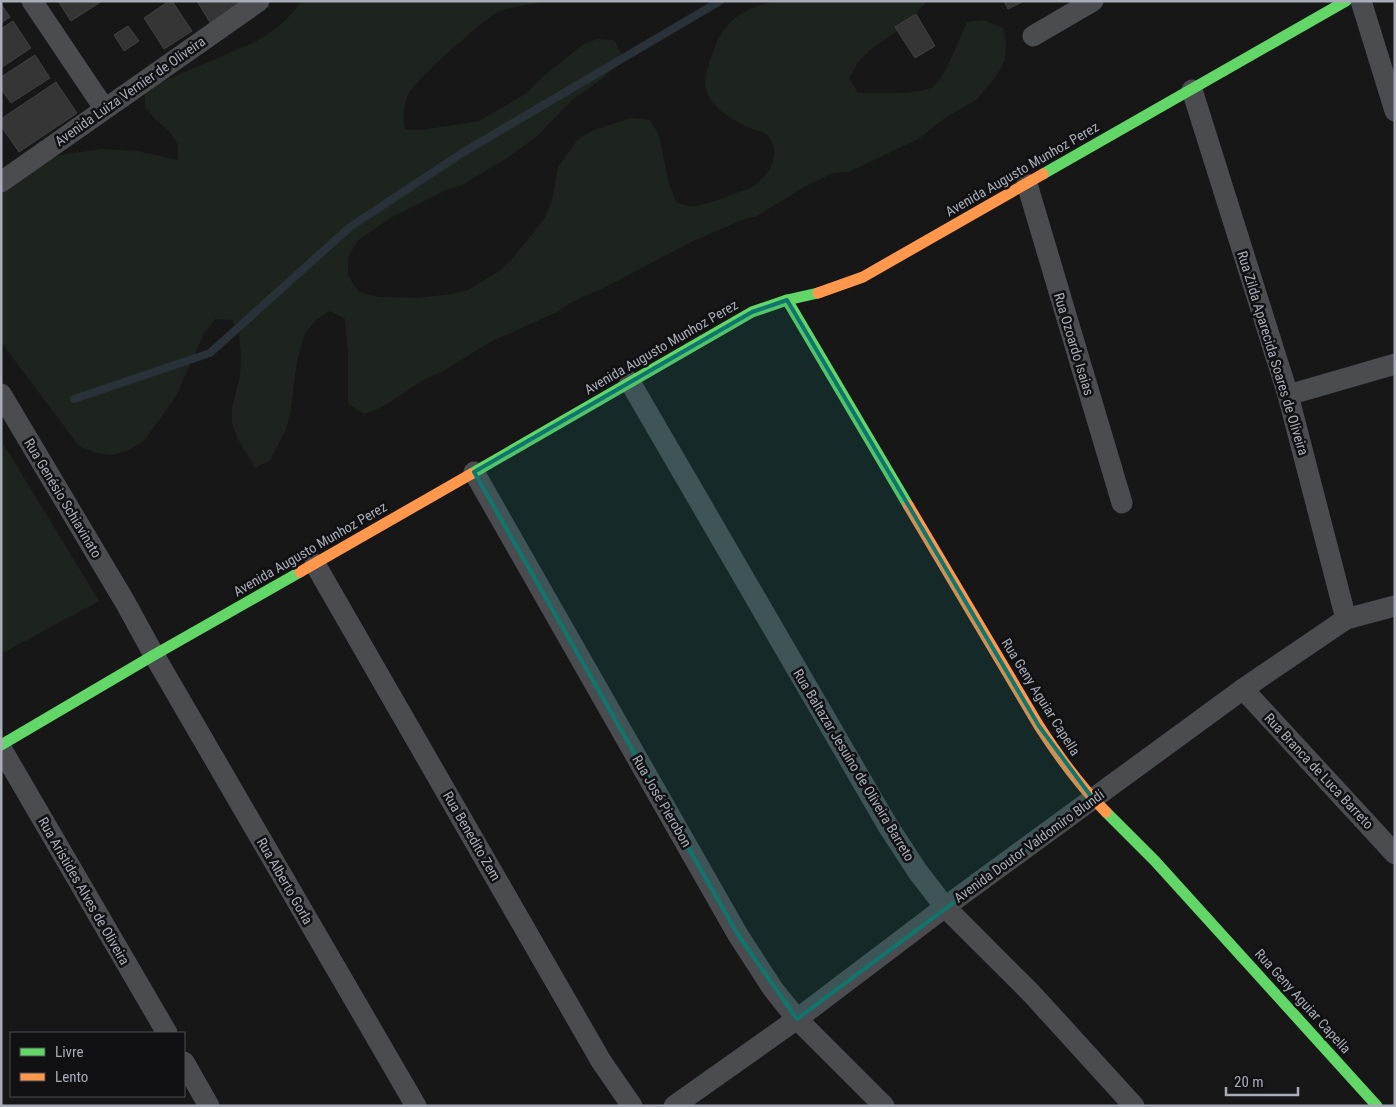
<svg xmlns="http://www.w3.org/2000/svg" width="1396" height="1107" font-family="'Roboto Condensed',sans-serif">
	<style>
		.green { fill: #1d241e }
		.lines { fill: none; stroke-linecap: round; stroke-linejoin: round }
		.stream { stroke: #2a3239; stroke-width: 8 }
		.building { fill: #353536; stroke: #3f4043 }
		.street { stroke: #4b4c50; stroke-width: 21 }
		.fast { stroke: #63d668; stroke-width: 11 }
		.slow { stroke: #ff974d; stroke-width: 11 }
		.marked { fill: #0f766e; fill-opacity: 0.2; stroke: #0f766e; stroke-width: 4; stroke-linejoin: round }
		.labels { text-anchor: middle; stroke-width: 5; stroke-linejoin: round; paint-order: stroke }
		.street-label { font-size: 14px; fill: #a8adb8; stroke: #111113 }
	</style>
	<rect width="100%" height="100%" fill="#171717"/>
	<g class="green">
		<path d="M301,1H547C535,4 509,7 498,12C484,19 413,82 408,95C403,106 403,119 405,130H422L479,121L527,93L539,80L582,45L597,39L614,40L622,54L614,68L602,79L572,100L536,137L507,158L462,185L446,190L392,217L357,241L348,258V276L359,292L379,297L418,298L451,294L468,290L501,270L513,258L545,218L552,200L558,167L578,139L594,130L631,118L650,120L659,135L669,184L677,203C682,204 690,207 695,206C711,204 727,196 742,191C754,187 762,180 769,170C776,159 777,141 764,133C760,130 754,130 750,128C734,121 713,109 707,92C701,77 712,58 716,44C726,18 749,7 775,1H927L903,27L870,50L858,62L849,78L858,93C874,93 925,96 935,85C947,73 959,39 967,22L984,20L1003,28L1006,44L1005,60L997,75L976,100L945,118L918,139L849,172L833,173L802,188L757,216L742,220L691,242L602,289L570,303L557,312L490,342L442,372L427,378L382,407L364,414L348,404V353L345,319L330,311L316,320L305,333L297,361L290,416L285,431L270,460L255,468L238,439L232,424V408L240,376L241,357L239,333L232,320L215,319L204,334L175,398L143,442L127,451L111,455L95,453L79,446L1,342V192L43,161L61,155L102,149L137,151L178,160V144L168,130L156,120L145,107V89L255,42C274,31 289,20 301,1Z"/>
		<path d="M1,440L99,601L1,654Z"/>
	</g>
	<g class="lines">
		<path class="stream" d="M74,399L210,353L350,227L462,153L720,1"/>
	</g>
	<g class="building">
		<path d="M58,1H102L71,21Z"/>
		<path d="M169,1H172L192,31L164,49L144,18Z"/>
		<path d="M197,1H247L211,24Z"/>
		<path d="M1004,1H1024L1008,9Z"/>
		<path d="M1,4L10,17L1,23Z"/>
		<path d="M916,14L935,46L915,58L895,27Z"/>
		<path d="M13,21L31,48L1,68V29Z"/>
		<path d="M128,26L139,41L124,51L114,35Z"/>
		<path d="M35,55L50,78L11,103L1,89V77Z"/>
		<path d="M56,82L77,113L19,152L1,126V119Z"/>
	</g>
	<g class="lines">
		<g class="street">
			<path d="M32,1L104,108"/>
			<path d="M1361,1L1395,111"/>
			<path d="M1033,36L1093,1"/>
			<path d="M1192,90L1288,395L1346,619"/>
			<path d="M1,182L259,1"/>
			<path d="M1027,184L1122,503"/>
			<path d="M630,382L888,826L918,872L945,907L1032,994L1134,1106"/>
			<path d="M1,394L125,602L154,655L416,1106"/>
			<path d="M1288,395L1395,364"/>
			<path d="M474,472L738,935L773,989L797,1019L884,1106"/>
			<path d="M315,564L601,1061L632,1106"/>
			<path d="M1243,689L1395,854"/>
			<path d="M1,748L167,1033"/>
			<path d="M184,1062L209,1106"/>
			<path d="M674,1106L797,1019L945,907L1243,689L1346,619L1395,606"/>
		</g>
		<g class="fast">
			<path d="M1043,174L1346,1"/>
			<path d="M787,300L908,505"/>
			<path d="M471,474L752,312L787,300L818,293"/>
			<path d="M1,745L154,655L300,572"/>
			<path d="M1106,812L1155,861L1377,1106"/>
		</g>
		<g class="slow">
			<path d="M818,293L863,277L1043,174"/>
			<path d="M908,505L1039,726C1059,757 1080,786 1106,812"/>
			<path d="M300,572L471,474"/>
		</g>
	</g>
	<path class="marked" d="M787,300L1039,726L1093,799L797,1019L738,935L474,472L752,312Z"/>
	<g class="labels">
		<g class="street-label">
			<text transform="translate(130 91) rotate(-35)" y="5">Avenida Luiza Vernier de Oliveira</text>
			<text transform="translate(1022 169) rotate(-30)" y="5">Avenida Augusto Munhoz Perez</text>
			<text transform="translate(1074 344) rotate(73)" y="5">Rua Ozoardo Isaias</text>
			<text transform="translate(661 347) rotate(-30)" y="5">Avenida Augusto Munhoz Perez</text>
			<text transform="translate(1273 353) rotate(73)" y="5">Rua Zilda Aparecida Soares de Oliveira</text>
			<text transform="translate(63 498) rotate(59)" y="5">Rua Genésio Schiavinato</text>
			<text transform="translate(310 549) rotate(-30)" y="5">Avenida Augusto Munhoz Perez</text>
			<text transform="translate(1041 697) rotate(58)" y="5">Rua Geny Aguiar Capella</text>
			<text transform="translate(854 765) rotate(59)" y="5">Rua Baltazar Jesuíno de Oliveira Barreto</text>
			<text transform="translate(1319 771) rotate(47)" y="5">Rua Branca de Luca Barreto</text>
			<text transform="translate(662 801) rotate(60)" y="5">Rua José Pierobon</text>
			<text transform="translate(472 836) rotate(60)" y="5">Rua Benedito Zem</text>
			<text transform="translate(1029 846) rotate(-36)" y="5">Avenida Doutor Valdomiro Blundi</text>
			<text transform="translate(285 881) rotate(60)" y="5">Rua Alberto Gorla</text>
			<text transform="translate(84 891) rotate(60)" y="5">Rua Aristides Alves de Oliveira</text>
			<text transform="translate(1303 1001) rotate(48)" y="5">Rua Geny Aguiar Capella</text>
		</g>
	</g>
	<rect width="1396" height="1107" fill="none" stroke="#a8adb8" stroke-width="5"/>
	<rect x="10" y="1032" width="175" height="65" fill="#111113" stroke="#4d4f55"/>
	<rect x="20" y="1048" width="25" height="8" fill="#63d668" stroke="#4d4f55"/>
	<text x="55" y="1057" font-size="15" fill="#a8adb8">Livre</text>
	<rect x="20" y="1073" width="25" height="8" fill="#ff974d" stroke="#4d4f55"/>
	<text x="55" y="1082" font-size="15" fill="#a8adb8">Lento</text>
	<path d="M1226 1087v8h72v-8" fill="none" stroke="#a8adb8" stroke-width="2.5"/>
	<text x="1234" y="1087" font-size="15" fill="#a8adb8" stroke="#111113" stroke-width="4" paint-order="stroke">20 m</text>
</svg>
